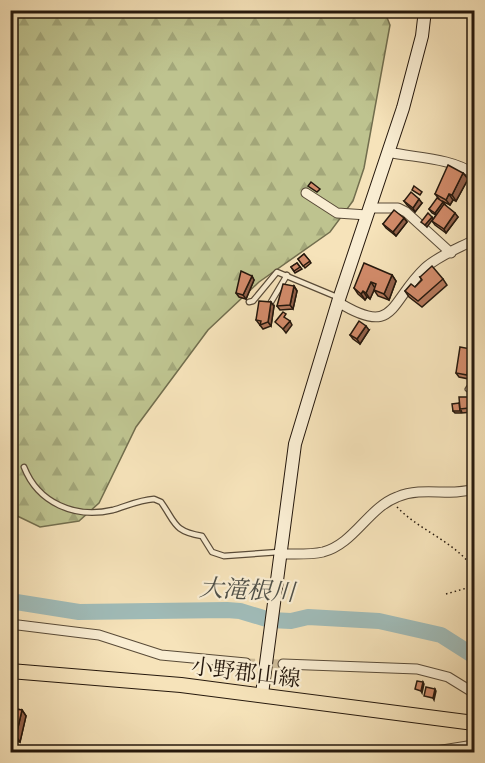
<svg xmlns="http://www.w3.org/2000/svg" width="485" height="763" font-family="'IM FELL Great Primer','Noto Serif JP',serif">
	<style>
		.forest { fill: url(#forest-firs); stroke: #726e4e; stroke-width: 1.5 }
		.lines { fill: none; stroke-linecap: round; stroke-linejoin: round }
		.river { stroke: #a0bcb9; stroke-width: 16 }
		.street-tunnel { stroke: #ccba97; stroke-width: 9; stroke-dasharray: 9 4.5; stroke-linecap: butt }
		.lane-casing { stroke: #594b38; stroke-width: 7 }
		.street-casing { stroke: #594b38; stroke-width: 11 }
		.secondary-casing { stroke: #25180d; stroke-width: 14 }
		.primary-casing { stroke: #25180d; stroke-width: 16 }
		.path { stroke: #25180d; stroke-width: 1.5; stroke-dasharray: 1.5 3; stroke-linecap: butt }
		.lane { stroke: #f9edd2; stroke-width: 4.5 }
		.street { stroke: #f9edd2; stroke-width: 9 }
		.secondary { stroke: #f9edd2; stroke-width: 12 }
		.primary { stroke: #f6e3ba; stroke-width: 14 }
		.wall { fill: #b5785b; stroke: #25180d; stroke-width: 1.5 }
		.shaded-wall { fill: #93614a; stroke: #25180d; stroke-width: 1.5 }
		.building { fill: #d28b6a; stroke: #25180d; stroke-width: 1.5 }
		.labels { text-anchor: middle; stroke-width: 4.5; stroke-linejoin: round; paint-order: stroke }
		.street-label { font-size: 22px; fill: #25180d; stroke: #f9edd2 }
		.water-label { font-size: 24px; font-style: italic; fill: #505149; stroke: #f9edd2 }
	</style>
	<defs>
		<pattern id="forest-firs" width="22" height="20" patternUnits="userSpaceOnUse" patternTransform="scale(1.5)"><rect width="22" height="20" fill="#bec38f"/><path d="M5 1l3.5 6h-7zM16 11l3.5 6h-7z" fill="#a3a77a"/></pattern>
	</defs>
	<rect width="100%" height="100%" fill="#f6e3ba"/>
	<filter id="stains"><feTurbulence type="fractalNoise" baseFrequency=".00333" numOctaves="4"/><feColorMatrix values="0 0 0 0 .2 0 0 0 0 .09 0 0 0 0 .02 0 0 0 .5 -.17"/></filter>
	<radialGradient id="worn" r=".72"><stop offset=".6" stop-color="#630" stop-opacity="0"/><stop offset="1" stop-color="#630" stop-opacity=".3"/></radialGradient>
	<path class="forest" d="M384,10L390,25L364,168L353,201L330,232L259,282L208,330L136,427L99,503L79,521L40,527L11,513L10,11Z"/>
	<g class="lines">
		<path class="river" d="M10,601L79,612L227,610L240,611L270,620L291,621L308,617L379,621L441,635L474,656"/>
		<path class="street-tunnel" d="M246,663L283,664"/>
		<defs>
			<g id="lane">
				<path d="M249,302L253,301L277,272L337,297"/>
				<path d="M271,302L287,275"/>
				<path d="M468,389L474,381"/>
				<path d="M24,467C38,503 75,519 113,510C127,506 139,500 154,499L161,502C176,523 173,531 202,536L212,552L224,556L279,552"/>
			</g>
			<g id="street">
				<path d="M388,152C416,158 452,158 474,174"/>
				<path d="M306,193L337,213L367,215"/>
				<path d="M370,208H398L406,212L451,253"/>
				<path d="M338,302C396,338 389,302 425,268C438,256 459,248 474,240"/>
				<path d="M281,554C295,554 310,555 323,552C354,544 368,508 397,497C424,486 449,497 474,489"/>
				<path d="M10,624L99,635L161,655L246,663"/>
				<path d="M283,664L417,669L448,677L474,693"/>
				<path d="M430,752L474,745"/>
			</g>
			<path id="secondary" d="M262,694L295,444L338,302L403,108L422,36L425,10"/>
			<path id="primary" d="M10,671L181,685L474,723"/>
		</defs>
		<use href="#lane" class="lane-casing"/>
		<use href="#street" class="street-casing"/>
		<use href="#secondary" class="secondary-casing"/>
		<use href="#primary" class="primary-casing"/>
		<g class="path">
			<path d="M397,507C420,531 454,541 474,569"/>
			<path d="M446,594L474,586"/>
		</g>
		<use href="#lane" class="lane"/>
		<use href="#street" class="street"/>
		<use href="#secondary" class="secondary"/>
		<use href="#primary" class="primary"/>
	</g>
	<g class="wall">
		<path d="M463,173L468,179L456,201L453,200L450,205L442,201L446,206L458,217L446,233L435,225L432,221L436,215L432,213L429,209L439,199L435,194Z"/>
		<path d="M404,201L422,203L415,212L407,205Z"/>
		<path d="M404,218L407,222L396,236L386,228L383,224Z"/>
		<path d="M304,254L311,263L305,268L298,259Z"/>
		<path d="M297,263L302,269L295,273L291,267Z"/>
		<path d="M392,275L396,281L389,300L378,296L374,290L370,299L367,297L365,300L358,294L354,288Z"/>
		<path d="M252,276L254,280L246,299L239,297L236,293Z"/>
		<path d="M420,277L443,279L447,285L422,307L409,297L405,291L415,287L422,280Z"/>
		<path d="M294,286L297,291L293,309L280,310L277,306Z"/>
		<path d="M274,306L271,326L263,329L256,320Z"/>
		<path d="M369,330L360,344L353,339L350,335Z"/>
		<path d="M473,353L469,379L459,377L456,373Z"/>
		<path d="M469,397L471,401L472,412L462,413L461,410V413H455L453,411L459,403Z"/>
		<path d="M10,708L22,710L26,716L20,742L10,740Z"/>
	</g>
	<g class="shaded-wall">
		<path d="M463,173L468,179L456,201L452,195Z"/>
		<path d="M449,194L453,200L450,205L446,200Z"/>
		<path d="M419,199L422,203L415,212L413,208Z"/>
		<path d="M443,202L446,206L438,217L435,213Z"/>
		<path d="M455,213L458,217L446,233L444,229Z"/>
		<path d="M432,217L433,219L427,227L425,225Z"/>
		<path d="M404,218L407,222L396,236L393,232Z"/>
		<path d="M392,275L396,281L389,300L384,294Z"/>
		<path d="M252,276L254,280L246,299L243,295Z"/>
		<path d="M371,282L375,288L370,299L366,293Z"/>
		<path d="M294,286L297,291L293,309L290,305Z"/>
		<path d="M363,291L367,297L365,300L361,294Z"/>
		<path d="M271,302L274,306L271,326L268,322Z"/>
		<path d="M290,321L292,325L286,333L283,329Z"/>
		<path d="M366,326L369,330L360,344L357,339Z"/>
		<path d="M471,349L473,353L469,379L467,375Z"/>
		<path d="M469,397L471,401L472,412L469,408Z"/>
		<path d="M423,682L424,684L422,693L421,691Z"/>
		<path d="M435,689L436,691L434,700L433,698Z"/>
		<path d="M22,710L26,716L20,742L16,736Z"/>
	</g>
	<g class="building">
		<path d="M448,165L463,173L452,195L449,194L446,200L435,194Z"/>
		<path d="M311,182L320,189L317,192L308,186Z"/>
		<path d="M414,186L422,192L420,195L412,190Z"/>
		<path d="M411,192L419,199L413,208L404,201Z"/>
		<path d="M437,198L443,202L435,213L429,209Z"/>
		<path d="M444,204L455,213L444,229L432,221Z"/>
		<path d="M394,210L404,218L393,232L383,224Z"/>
		<path d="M428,213L432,217L425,225L421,222Z"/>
		<path d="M304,254L310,261L303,266L298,259Z"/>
		<path d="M297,263L300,267L294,271L291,267Z"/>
		<path d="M364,263L392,275L384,294L374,290L376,284L371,282L366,293L363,291L361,294L354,288Z"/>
		<path d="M432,266L443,279L418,301L405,291L411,284L415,287L422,280L420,277Z"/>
		<path d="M241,271L252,276L243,295L236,293Z"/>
		<path d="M283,284L294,286L290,305L277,306Z"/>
		<path d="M259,301L271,302L268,322L260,325L261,321L256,320Z"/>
		<path d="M283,312L286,314L284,317L290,321L283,329L275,322Z"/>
		<path d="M359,321L366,326L357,339L350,335Z"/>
		<path d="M460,347L471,349L467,375L456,373Z"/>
		<path d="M459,397H469V408L460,409Z"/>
		<path d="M459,403L460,411H453L452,404Z"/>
		<path d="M417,681L423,682L421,691L415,689Z"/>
		<path d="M426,687L435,689L433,698L424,696Z"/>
		<path d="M10,708L22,710L16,736L10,735Z"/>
	</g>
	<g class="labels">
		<g class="street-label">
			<text transform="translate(246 672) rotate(7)" y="8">小野郡山線</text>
		</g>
		<g class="water-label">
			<text transform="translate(247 590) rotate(3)" y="8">大滝根川</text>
		</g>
	</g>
	<rect width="485" height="763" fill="none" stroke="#f6e3ba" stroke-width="36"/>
	<rect x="12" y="12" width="461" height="739" fill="none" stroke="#25180d" stroke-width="3"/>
	<rect x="18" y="18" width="449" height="727" fill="none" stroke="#25180d" stroke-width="1.5"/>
	<rect width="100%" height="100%" filter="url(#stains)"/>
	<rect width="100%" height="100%" fill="url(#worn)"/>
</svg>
